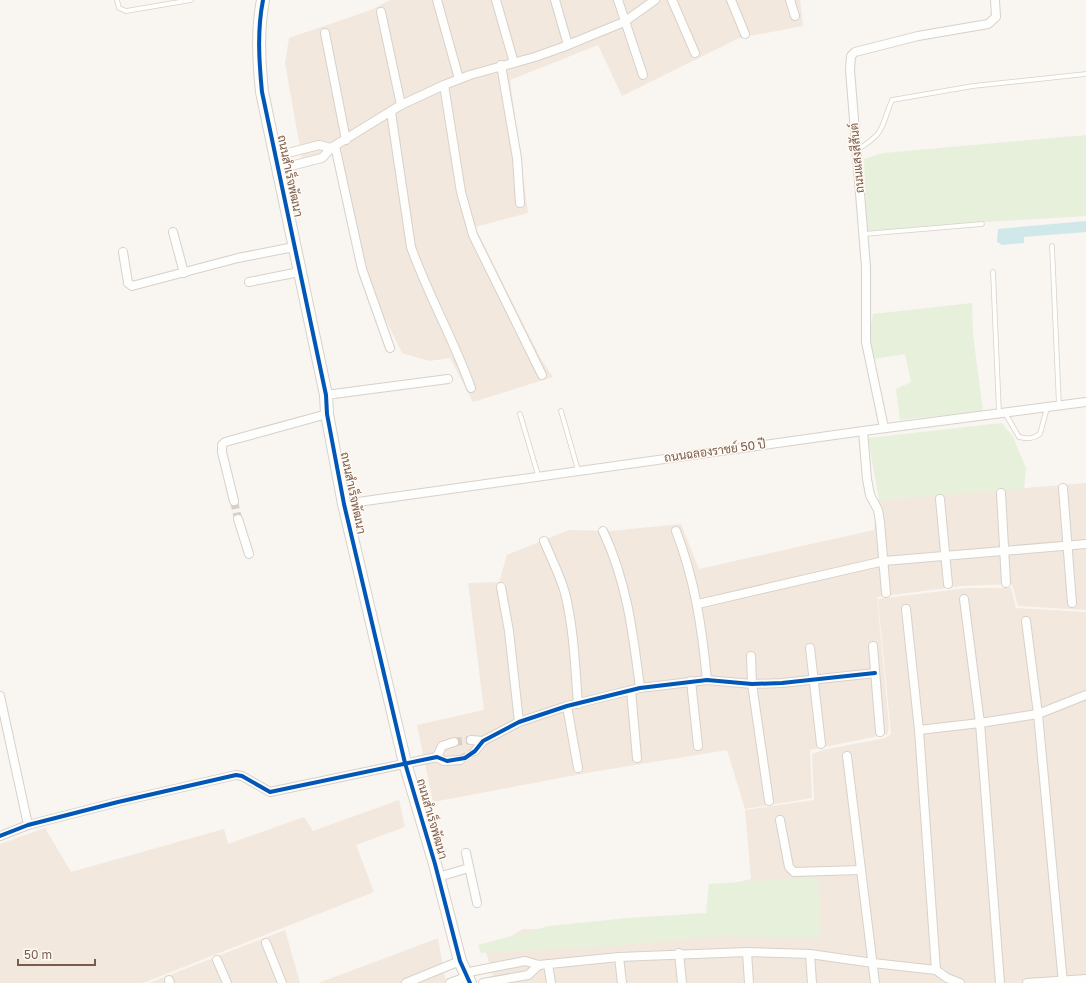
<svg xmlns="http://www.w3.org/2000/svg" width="1086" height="983" font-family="'Golos Text',Sarabun,sans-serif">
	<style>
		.residential { fill: #f2e8de }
		.green { fill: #e7f0db }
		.water { fill: #d0e8ea }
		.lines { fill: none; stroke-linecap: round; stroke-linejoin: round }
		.street-tunnel { stroke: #d9cfc7; stroke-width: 8; stroke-dasharray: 8 4; stroke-linecap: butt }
		.lane-casing { stroke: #d7d1cb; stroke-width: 5.5 }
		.street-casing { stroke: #d7d1cb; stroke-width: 10 }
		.secondary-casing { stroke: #d9d2cb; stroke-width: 14 }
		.lane { stroke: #fefefd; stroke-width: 4 }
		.street { stroke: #fefefd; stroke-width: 8 }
		.secondary { stroke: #fefefd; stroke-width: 12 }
		.cycleway-casing { stroke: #fffaf3; stroke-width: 6 }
		.cycleway { stroke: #0057b8; stroke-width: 4 }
		.labels { text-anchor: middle; stroke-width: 3; stroke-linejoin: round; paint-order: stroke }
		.street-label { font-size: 12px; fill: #7a5c4d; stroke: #fffaf3 }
	</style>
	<rect width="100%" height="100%" fill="#f9f5f0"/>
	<g class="residential">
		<path d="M390,0H800L803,26L739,38L622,96L598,45L510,80L528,213L475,227L541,359L553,377L473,402L450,358L429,361L402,353L368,283L341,153L303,164L285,63L289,38L371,10Z"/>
		<path d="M1086,483V610L1018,606L1012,584L962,586L877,597L889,726L888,734L810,750L812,798L745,809L727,750L592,772L433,802L417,725L484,710L468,583L499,582L507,555L569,530L611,531L681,524L699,569L874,530L877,500Z"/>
		<path d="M967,588H1011L1016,608L1086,612V983H495L486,952L523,929L567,930L710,922L713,888L751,879L745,810L814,800L812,754L823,750L885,738L891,734L878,599Z"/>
		<path d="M399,800L405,827L356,845L374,892L143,983H0V844L45,828L71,872L224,829L228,844L304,817L313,831Z"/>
		<path d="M285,930L300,983H149Z"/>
		<path d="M438,938L446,983H318L388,957Z"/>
	</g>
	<g class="green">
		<path d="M1086,135V216L969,223L867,231L864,159L883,153Z"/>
		<path d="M972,303L973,335L983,411L900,420L896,389L911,382L905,354L874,359L869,334L873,314Z"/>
		<path d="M1002,423L1013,437L1026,468L1024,489L879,500L868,438Z"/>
		<path d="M818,877L821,938L719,936L610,946L481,953L478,945L549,926L628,918L706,913L709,884Z"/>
	</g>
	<path class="water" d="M1086,221V232L1024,237V243L1002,245L997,242L998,229Z"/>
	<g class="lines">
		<g class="street-tunnel">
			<path d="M234,501L238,519"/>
			<path d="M454,742L471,740"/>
			<path d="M460,760L475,751"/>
		</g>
		<defs>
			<g id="lane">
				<path d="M117,0L119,8L126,11L191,0"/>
				<path d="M857,150C886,132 880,129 892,100L973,86L1086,74"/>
				<path d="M864,234L982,224"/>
				<path d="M1052,246L1059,406"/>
				<path d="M993,272L999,413"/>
				<path d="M561,411L578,470"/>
				<path d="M1005,413L1019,437C1028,439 1033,439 1040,434L1047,408"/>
				<path d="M520,414L538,475"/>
			</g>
			<g id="street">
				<path d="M437,0L459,79"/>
				<path d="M496,0L514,63"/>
				<path d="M555,0L568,45"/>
				<path d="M618,0L643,75"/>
				<path d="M672,0L695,53"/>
				<path d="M731,0L745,34"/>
				<path d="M790,0L795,16"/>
				<path d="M381,12L401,105"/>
				<path d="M325,33L346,140"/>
				<path d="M501,65L517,158L520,203"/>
				<path d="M444,85L461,192L473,235L542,375"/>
				<path d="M391,112L411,247C428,295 454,340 471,388"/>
				<path d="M335,146L362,269L390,348"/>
				<path d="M276,156L319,145L331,148"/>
				<path d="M279,169L322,158L331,148L401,105L444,85L470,75L535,57L563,47L624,22L655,0"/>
				<path d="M173,232L184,273"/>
				<path d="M123,252L128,283L132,286L238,258L294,247"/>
				<path d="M249,282L299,272"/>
				<path d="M326,395L448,379"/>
				<path d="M884,428L866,342V267L850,70L851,56L855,52L918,36L988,24L996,17L995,0"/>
				<path d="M863,431L867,479L870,495L878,510L880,522L886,593"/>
				<path d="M1063,488L1072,603"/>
				<path d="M1001,493L1006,583"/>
				<path d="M940,499L948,584"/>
				<path d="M234,501L222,452V445L225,442L327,414"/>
				<path d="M344,504L863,431L1086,402"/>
				<path d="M238,519L249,554"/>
				<path d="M603,531C627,582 633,633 640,688"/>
				<path d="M676,531C695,580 702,628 707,680"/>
				<path d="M544,541C551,558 560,575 565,593C574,629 575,667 578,704"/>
				<path d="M501,587L509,631L519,722"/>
				<path d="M964,599L980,723L1000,983"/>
				<path d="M698,604L884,561L1086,544"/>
				<path d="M906,609L919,730L936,970"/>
				<path d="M1026,621L1038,714L1063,983"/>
				<path d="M873,646L880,732"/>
				<path d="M810,648L821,744"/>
				<path d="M751,656L752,684L769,801"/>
				<path d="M691,681L698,746"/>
				<path d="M631,690L637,758"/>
				<path d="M0,696L28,825"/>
				<path d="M567,706L578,768"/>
				<path d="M919,730L980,723L1038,714L1086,695"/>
				<path d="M471,740L483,741"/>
				<path d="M475,751L483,741L519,722L567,706L640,688L707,680L752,684L782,683L875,673"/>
				<path d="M847,756L875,983"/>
				<path d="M437,757L442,746L454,742"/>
				<path d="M780,820L789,867L794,872L860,870"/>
				<path d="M0,836L28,825L118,802L236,775L242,776L270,792L432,758L437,757L444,761L460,760"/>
				<path d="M466,853L477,903"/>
				<path d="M438,877L469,868"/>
				<path d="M266,943L282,983"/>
				<path d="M747,952L749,983"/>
				<path d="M679,953L682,983"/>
				<path d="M810,954L812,983"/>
				<path d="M619,957L622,983"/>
				<path d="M217,960L227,983"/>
				<path d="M548,964L551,983"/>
				<path d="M464,973L525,961L539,965L619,957L747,952L810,954L873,963L936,970L947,978L960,983"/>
				<path d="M169,980L170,983"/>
				<path d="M406,983L460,961"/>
				<path d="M450,983L466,977"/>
				<path d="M483,983L528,975L539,965"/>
				<path d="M1027,983L1086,979"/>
			</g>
			<path id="secondary" d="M263,0C257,31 259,61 262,92L326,395L327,414L344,504L405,763L435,864L460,961L470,983"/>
		</defs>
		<use href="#lane" class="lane-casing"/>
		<use href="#street" class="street-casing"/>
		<use href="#secondary" class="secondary-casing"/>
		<use href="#lane" class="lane"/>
		<use href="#street" class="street"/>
		<use href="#secondary" class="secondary"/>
		<defs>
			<g id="cycleway">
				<path d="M263,0C257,31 259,61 262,92L326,395L327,414L344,504L405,763L435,864L460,961L470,983"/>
				<path d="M0,836L28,825L118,802L236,775L242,776L270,792L432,758L437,757L447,761L465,758L475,751L483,741L519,722L567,706L640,688L707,680L752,684L782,683L875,673"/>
			</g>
		</defs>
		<use href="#cycleway" class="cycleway-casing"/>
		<use href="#cycleway" class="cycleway"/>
	</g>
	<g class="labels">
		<g class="street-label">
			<text transform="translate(857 158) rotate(-95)" y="4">ถนนแสงสีสันต์</text>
			<text transform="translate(290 176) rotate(78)" y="4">ถนนสำเร็จพัฒนา</text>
			<text transform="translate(715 451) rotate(-8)" y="4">ถนนฉลองราชย์ 50 ปี</text>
			<text transform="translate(353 493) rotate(78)" y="4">ถนนสำเร็จพัฒนา</text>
			<text transform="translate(432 819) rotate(74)" y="4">ถนนสำเร็จพัฒนา</text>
		</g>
	</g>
	<path d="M18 959v6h77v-6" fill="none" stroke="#7a5c4d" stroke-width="2"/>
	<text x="24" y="959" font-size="12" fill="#7a5c4d" stroke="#fffaf3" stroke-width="3" paint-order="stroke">50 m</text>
</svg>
